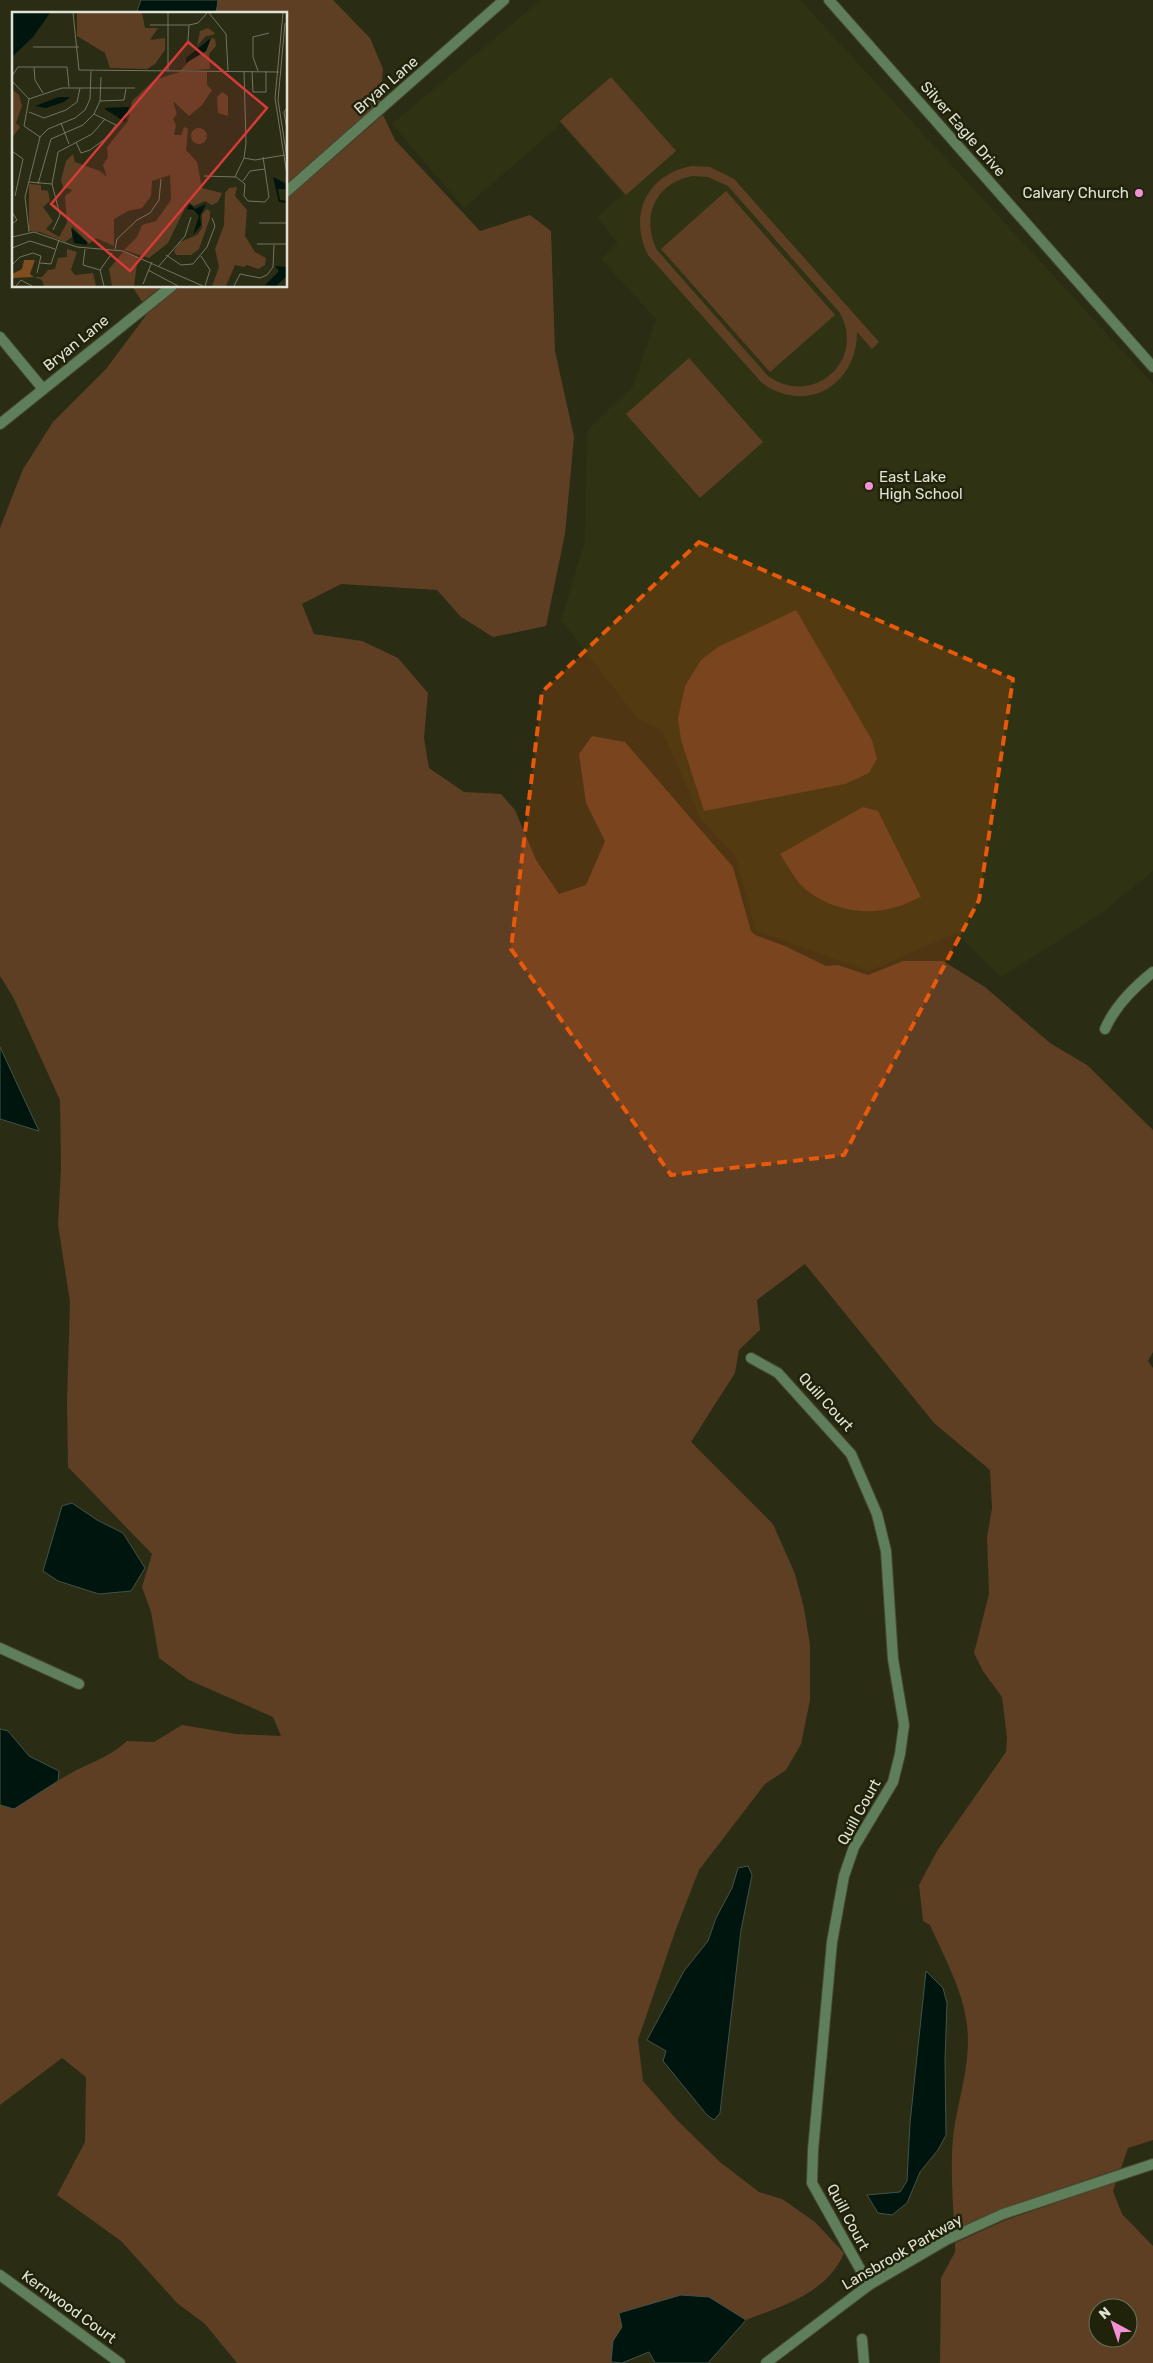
<svg xmlns="http://www.w3.org/2000/svg" width="1153" height="2363" font-family="Rubik,sans-serif">
	<style>
		.built { fill: #303313 }
		.green { fill: #5e3f24; fill-rule: evenodd }
		.water { fill: #00150d; stroke: #435349 }
		.lines { fill: none; stroke-linecap: round; stroke-linejoin: round }
		.minor-casing { stroke: #474933; stroke-width: 12 }
		.tertiary-casing { stroke: #474933; stroke-width: 12 }
		.minor { stroke: #5e7f59; stroke-width: 10 }
		.tertiary { stroke: #5e7f59; stroke-width: 10 }
		.marked { fill: #e8590c; fill-opacity: 0.2; stroke: #e8590c; stroke-width: 4; stroke-dasharray: 10 6; stroke-linejoin: round }
		.poi-dot { fill: #f391d5; stroke: #20230a; stroke-width: 2 }
		.labels { text-anchor: middle; stroke-width: 5; stroke-linejoin: round; paint-order: stroke }
		.street-label { font-size: 15px; fill: #e0e3d4; stroke: #20230a }
		.poi-label { font-size: 15px; fill: #e0e3d4; stroke: #20230a; text-anchor: end }
		.inset-road { fill: none; stroke: #737561; stroke-width: 1 }
		.view { fill: #d73b39; fill-opacity: 0.15; stroke: #d73b39; stroke-width: 2.5 }
		.inset-edge { fill: none; stroke: #e0e3d4; stroke-width: 2.5 }
	</style>
	<rect width="100%" height="100%" fill="#2a2c14"/>
	<path class="built" d="M541,0H800L1153,384V871L1099,915L1001,977L956,933L869,971L756,931L735,855L701,820L662,730L638,719L561,620L585,541L587,431L633,386L656,319L601,259L618,243L597,217L623,194L561,124L464,208L392,124Z"/>
	<g class="green">
		<path d="M218,0H333L370,38L383,69L380,102L286,184V14H216Z"/>
		<path d="M611,77L676,151L626,195L560,121Z"/>
		<path d="M383,115L395,140L480,231L530,215L551,231L555,351L574,437L565,534L546,626L493,637L461,617L437,590L341,584L302,604L314,634L362,641L398,658L428,693L424,738L429,768L464,792L501,794L515,810L536,860L559,894L586,885L605,841L586,803L579,754L592,736L625,742L733,867L751,931L755,935L785,946L826,966L838,965L868,975L903,961H943L985,987L1050,1043L1087,1065L1153,1130V1352L1148,1361L1153,1368V2140L1128,2148L1121,2168L1001,2209L954,2230C953,2194 949,2158 955,2123C961,2090 971,2059 967,2025C963,1990 944,1957 930,1925L923,1921L919,1885L937,1851L1006,1752L1007,1738L1002,1697L983,1671L974,1653L989,1594L987,1537L992,1508L990,1470L934,1423L805,1264L757,1300L760,1330L739,1350L735,1373L691,1442L773,1524L795,1574L804,1608L810,1645V1700L801,1744L786,1770L765,1784L699,1870L676,1929L638,2040L643,2081L677,2120L720,2162L759,2192L782,2199L815,2222L844,2253C827,2293 783,2306 746,2320L709,2297L681,2295L619,2313L622,2327L613,2341L612,2363H237L205,2324L177,2303L121,2241L57,2195L85,2142L86,2077L62,2058L0,2105V1805L14,1809C34,1796 53,1783 73,1772C95,1760 108,1758 127,1741L154,1742L182,1725L236,1734L281,1736L273,1717L189,1680L159,1658L151,1612L142,1587L152,1554L68,1467L67,1401L70,1302L58,1225L61,1167L60,1100L13,997L0,976V528L23,469L53,422L106,369L147,314L181,286H286V199Z"/>
		<path d="M692,166L710,167L734,179L879,342L872,349L857,332C857,385 807,415 762,383L648,255C628,215 647,174 692,166ZM693,176L708,177L728,186L840,313C866,361 813,408 768,376L657,250C640,217 656,182 693,176Z"/>
		<path d="M726,191L835,315L770,372L661,249Z"/>
		<path d="M132,286H162L142,302Z"/>
		<path d="M689,358L763,442L700,498L626,414Z"/>
		<path d="M796,610L872,740L877,759L869,773L845,784L704,811L681,740L678,718L685,686L701,660L718,647Z"/>
		<path d="M863,807L878,811L921,897C911,901 902,906 892,908C861,917 821,907 799,883C792,874 786,863 780,854Z"/>
		<path d="M1116,2182L1113,2191L1122,2214L1153,2246V2363H940L941,2278L955,2252V2243L1006,2220ZM1098,2308H1128V2338H1098Z"/>
	</g>
	<g class="water">
		<path d="M141,0H218L216,14H136Z"/>
		<path d="M0,1047L39,1131L0,1119Z"/>
		<path d="M72,1503L97,1520L123,1533L145,1568L131,1591L99,1594L58,1581L43,1571L62,1506Z"/>
		<path d="M0,1729L8,1731L29,1756L59,1771L58,1781L14,1809L0,1805Z"/>
		<path d="M748,1866L752,1875L741,1930L720,2113L714,2120L707,2115L663,2061L666,2051L647,2040L684,1971L708,1941L716,1918L732,1888L738,1868Z"/>
		<path d="M926,1971L943,1988L947,2003L945,2060L946,2135L938,2150L920,2172L907,2203L892,2215L878,2213L867,2195L900,2192L907,2181L910,2123Z"/>
		<path d="M681,2295L709,2297L746,2320L708,2363H655L649,2352L622,2363L611,2362L613,2341L622,2327L619,2313Z"/>
	</g>
	<g class="lines">
		<defs>
			<g id="minor">
				<path d="M0,337L43,389"/>
				<path d="M1105,1029C1115,1006 1133,988 1153,972"/>
				<path d="M751,1358L778,1373L851,1454L877,1514L886,1551L893,1659L904,1725L900,1754L893,1782L854,1847L844,1876L832,1942L813,2150L812,2183L869,2285"/>
				<path d="M0,1648L79,1684"/>
				<path d="M0,2275L120,2363"/>
				<path d="M862,2339L864,2363"/>
			</g>
			<g id="tertiary">
				<path d="M829,0L1153,367"/>
				<path d="M286,192L504,0"/>
				<path d="M0,424L172,286"/>
				<path d="M766,2363L869,2285L946,2240L1003,2214L1153,2164"/>
			</g>
		</defs>
		<use href="#minor" class="minor-casing"/>
		<use href="#tertiary" class="tertiary-casing"/>
		<use href="#minor" class="minor"/>
		<use href="#tertiary" class="tertiary"/>
	</g>
	<path class="marked" d="M699,542L1013,679L979,900L844,1155L671,1175L511,949L542,692Z"/>
	<g class="poi-dot">
		<circle cx="1139" cy="193" r="5"/>
		<circle cx="869" cy="486" r="5"/>
	</g>
	<g class="labels">
		<g class="street-label">
			<text transform="translate(386 85) rotate(-41)" y="5">Bryan Lane</text>
			<text transform="translate(963 129) rotate(49)" y="5">Silver Eagle Drive</text>
			<text transform="translate(76 343) rotate(-39)" y="5">Bryan Lane</text>
			<text transform="translate(826 1402) rotate(48)" y="5">Quill Court</text>
			<text transform="translate(859 1812) rotate(-61)" y="5">Quill Court</text>
			<text transform="translate(848 2217) rotate(62)" y="5">Quill Court</text>
			<text transform="translate(902 2252) rotate(-30)" y="5">Lansbrook Parkway</text>
			<text transform="translate(69 2307) rotate(36)" y="5">Kernwood Court</text>
		</g>
		<g class="poi-label">
			<text x="1129" y="198">Calvary Church</text>
			<text x="879" y="482" text-anchor="start">East Lake<tspan x="879" dy="17">High School</tspan></text>
		</g>
	</g>
	<g transform="translate(12 12)">
		<rect width="275" height="275" fill="#2a2c14"/>
		<path d="M65,1H130L133,16H146L138,28L153,26V38L143,52L135,57L98,56L93,41L65,24ZM196,16L203,21L201,23L194,24L185,34L188,19ZM199,26L203,27L204,34L197,42L198,57L168,59L179,47L194,39ZM168,60H195V73L200,78L190,93L177,104L161,89L165,102L161,107L164,113L162,123H169L172,115L176,117L174,138L185,150L190,176L210,181L206,190L200,193L193,189L182,194L176,190L156,231L137,246L112,238L125,225L130,213L144,209L159,188L158,163L140,169L139,184L130,196L116,199L102,207V234L84,226L77,232L60,214V225L53,230L28,220L17,219V172L29,173V178L36,179L38,189L31,195L41,209L34,217L47,225L55,211L53,184L61,178L51,175L49,168L54,149L61,142L63,150L88,159L95,165L91,153L96,145L95,135L116,109L120,89L142,68ZM1,78L7,83L10,94L4,111L8,115L0,126ZM210,80L216,84V104L206,101L205,85ZM179 124a8 8 0 1 1 16 0a8 8 0 1 1-16 0ZM225,175L223,184L235,198L233,224L243,240L254,246L253,253L246,257L235,253L232,255L223,253L214,274H200L207,255L203,237L212,213L213,181L217,176ZM195,197L198,199V206L187,237L179,243H164L162,239L168,230L185,223L190,216V202ZM55,237L65,240L59,258L63,263L81,261L84,274H32L30,268L22,265H30L36,258L43,257L46,246L55,245ZM111,240L126,245L122,274H100L97,257Z" fill="#5e3f24"/>
		<path d="M12,248H23L18,262L22,265L0,266V262L10,257Z" fill="#7f4d1e"/>
		<path d="M0,1H38L21,25L0,45ZM199,26L194,39L174,51V46ZM47,85H58L52,90L34,96L23,94ZM117,95L113,110L93,97V96ZM261,165L273,171L274,177H266L268,188L275,189V191L267,190ZM178,192L183,197L194,192L188,204L189,213L181,223L187,204L182,198L175,197ZM59,216L75,230V233L62,231ZM263,254L275,255V264L264,274L253,273L267,259Z" fill="#00150d"/>
		<path class="inset-road" d="M61,1L67,58L267,60M197,1L214,22L216,59M271,1L263,86L275,163M273,11L266,88L275,146M138,13H177L186,11L195,1M176,29L177,13M21,35H67M22,55L23,68L31,81M156,59V1M240,59L241,80H254V59M246,59L241,45V25L257,21M0,64L6,55H55L57,75M0,69L17,87L12,114L28,125M17,87L50,76H123M88,89L112,88L114,77M275,96L272,100L275,118M17,100L32,106L54,98L65,90L68,76M49,111L57,132M64,130L69,141L78,138L93,127L104,113L82,102M0,139L11,147L3,184M232,146L243,148L273,143M192,164L224,165L233,172L232,184L236,189L253,190L257,185L251,145M223,165L232,146L234,131L232,59M231,169L238,159L253,157M17,170L40,172M26,172L39,127L71,113L82,102L88,89L89,65M0,200L5,208L0,212M247,211H275M41,218L48,203L40,172L46,140L80,122L93,107M17,220L13,185L28,125L36,117L63,106L73,98L78,87L79,59M0,225L22,220L65,235L111,239L191,274M245,232H275M0,236L18,229L43,237M103,237L105,227L125,208L138,201L147,188L149,167M154,243L169,253L181,252L195,235L203,214L200,206M189,244L198,258L193,274M28,251L39,252L47,228M0,253L8,245L21,241L29,244L25,261M71,253L88,258L92,274M71,253L73,237M147,254L173,224L179,205M88,258L100,241M136,258L166,274M131,272L140,250M4,274L9,268L20,274M222,274L228,262L248,266L255,263L261,255L262,233"/>
		<path class="view" d="M176,30L255,96L118,259L39,192Z"/>
		<rect width="275" height="275" class="inset-edge"/>
	</g>
	<g transform="translate(1113 2323) rotate(320)"><circle r="24" fill="#20230a" stroke="#6d705b"/>
	<path d="M0-4L9 19L0 12L-9 19Z" fill="#f391d5"/>
	<text y="-8" font-size="14" font-weight="bold" text-anchor="middle" fill="#e0e3d4">N</text>
	</g>
</svg>
